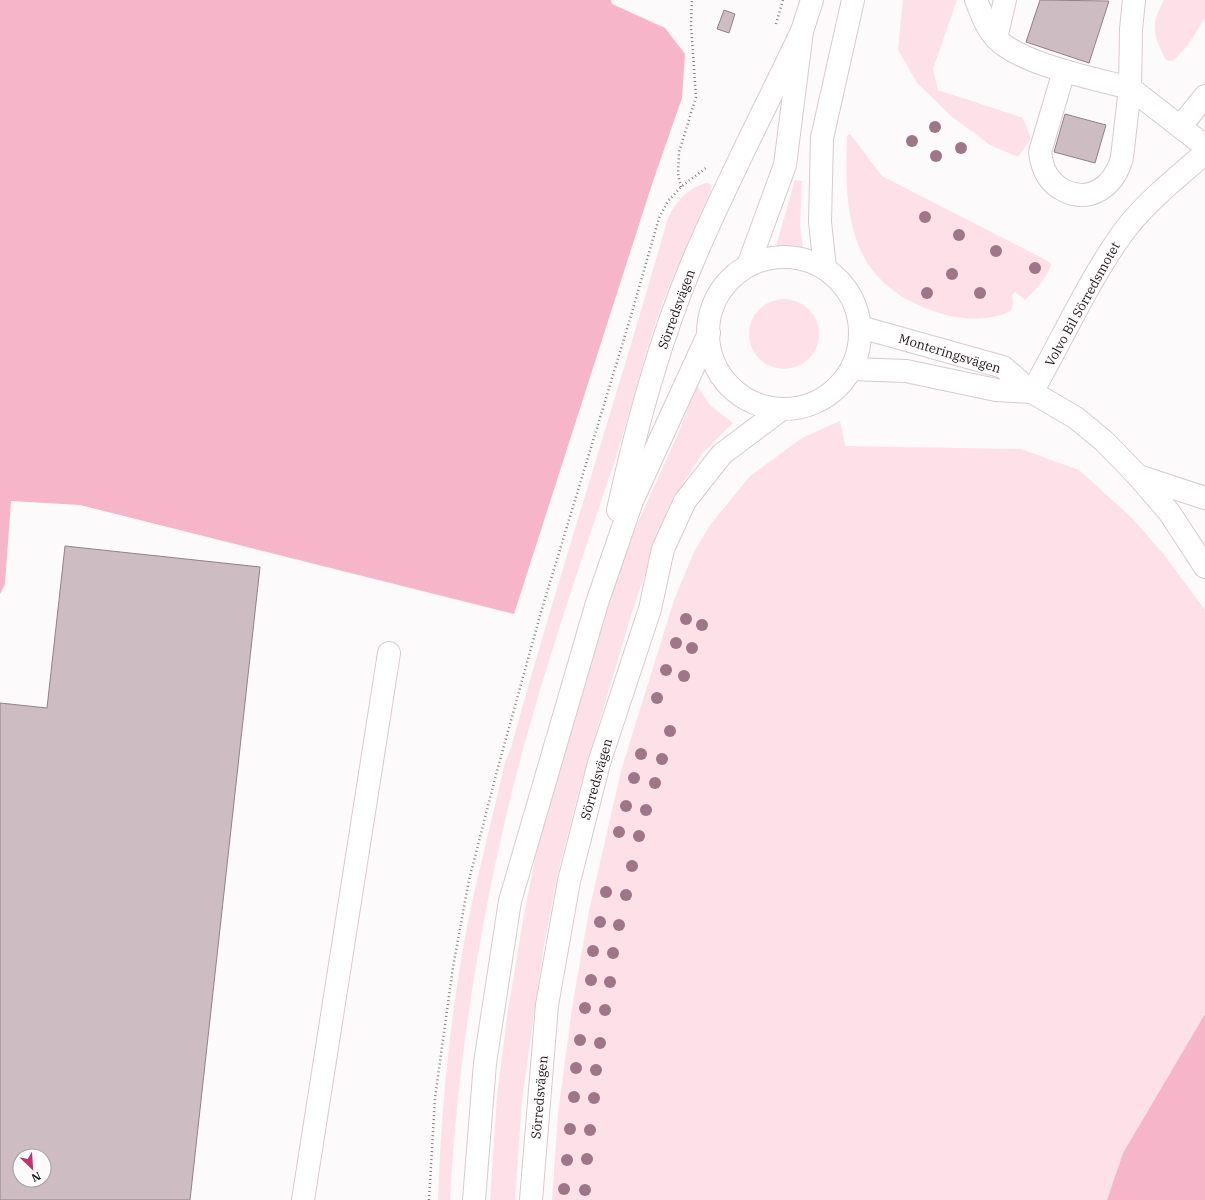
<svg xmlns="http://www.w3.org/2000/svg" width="1205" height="1200" font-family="'IBM Plex Serif',serif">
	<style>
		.green { fill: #fee0e8 }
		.forest { fill: #f7b5c9 }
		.building { fill: #cdbcc1; stroke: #918286; fill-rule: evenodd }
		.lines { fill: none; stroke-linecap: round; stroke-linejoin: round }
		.minor-casing { stroke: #dac9ce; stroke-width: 24 }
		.path { stroke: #847f81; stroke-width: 2.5; stroke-dasharray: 1 3; stroke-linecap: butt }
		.minor { stroke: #fff; stroke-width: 22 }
		.tree { fill: #9e7688 }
		.labels { text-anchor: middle; stroke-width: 3.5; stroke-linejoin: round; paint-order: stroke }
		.street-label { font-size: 13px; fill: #1f191b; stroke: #fdfafb }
	</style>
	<rect width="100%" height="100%" fill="#fdfafb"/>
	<g class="green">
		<path d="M903,0H957L933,69L938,90L1023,118L1031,139L1018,157L990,145L951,116L917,83L898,50Z"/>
		<path d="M1164,0H1205V18L1187,46L1173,61L1166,60C1153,35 1150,25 1164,0Z"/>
		<path d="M850,134L882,176L1044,259L1051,264C1047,279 1036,289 1025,300L1015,292L1012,295L1013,303L1011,311C988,322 960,320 936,312C849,283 844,217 847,136Z"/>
		<path d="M795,180L802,181L800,226L804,256L774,253Z"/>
		<path d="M707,183L712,185L710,197C695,232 676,266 663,302C642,358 630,416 611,472C579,567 547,661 521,757C483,899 458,1052 450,1200H438C441,1109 450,1016 467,927C478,871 493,817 505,762L510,751C559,573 617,398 667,221C674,203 687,188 707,183Z"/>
		<circle cx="784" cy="334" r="35"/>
		<path d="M696,385L711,406L733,423L702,454L672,500L664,518L632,612L580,787L558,873L544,945L522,1100L515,1200H490L497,1096L507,1017L523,920L537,848L597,637L627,547L681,427Z"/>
		<path d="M840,421L845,446L1021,449L1079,470L1133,519L1165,556L1205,610V1014L1123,1153L1107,1200H552L558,1114L572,1008L589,911L621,771L674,600L694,552L710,525L750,476L802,438Z"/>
	</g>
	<g class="forest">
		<path d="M0,0H611L612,4L665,28L685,54L682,98L653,181L514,614L80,505L11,501L5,584L0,594Z"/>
		<path d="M1205,1014V1200H1107L1123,1153Z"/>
	</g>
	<g class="building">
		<path d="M1040,0L1109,1L1089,63L1026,42Z"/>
		<path d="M724,10L735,14L729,33L717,29Z"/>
		<path d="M1065,114L1106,125L1095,163L1054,152Z"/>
		<path d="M65,546L260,567L190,1200H0V703L47,708ZM20,1156H44V1180H20Z"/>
	</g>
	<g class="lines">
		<defs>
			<g id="minor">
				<path d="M976,0C981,12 986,28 996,38C1019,64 1096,79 1130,88L1131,29L1134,0"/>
				<path d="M996,38L1005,0"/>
				<path d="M1064,71L1040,152C1042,169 1048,183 1065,191C1091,203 1113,186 1121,161C1123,154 1123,146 1124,140C1126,122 1128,105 1130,88"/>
				<path d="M1130,88L1205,146"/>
				<path d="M1181,126L1205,96"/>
				<circle cx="784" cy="333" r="76"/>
				<path d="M748,266L785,165L802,31L812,0"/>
				<path d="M825,268L820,222L822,138L853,0"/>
				<path d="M860,327L1003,367L1032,392L1076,418L1104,441L1137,475L1169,512L1205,567"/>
				<path d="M852,369L906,371L996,390L1032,392"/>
				<path d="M1032,392C1062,340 1087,283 1122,234C1144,203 1177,178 1205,153"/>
				<path d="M1138,476L1205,498"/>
				<path d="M618,510C637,425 659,341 693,261C726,183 766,107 802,31"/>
				<path d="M303,1200L389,653"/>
				<path d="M474,1200L485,1063L510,901L597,603L632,501L709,333"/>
				<path d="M531,1200L547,1005L569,881L599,763L650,609L663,549L685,501L722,454L782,409"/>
			</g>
		</defs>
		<use href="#minor" class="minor-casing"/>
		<g class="path">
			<path d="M776,24L783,0"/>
			<path d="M681,187L678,174L679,152L696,97L691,25L692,0"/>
			<path d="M429,1200L435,1098L453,967L469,880L497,771L541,612L630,319L659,218L668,201L682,186L706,168"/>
		</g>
		<use href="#minor" class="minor"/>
	</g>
	<g class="tree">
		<circle cx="935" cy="127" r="6"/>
		<circle cx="912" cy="141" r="6"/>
		<circle cx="961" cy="148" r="6"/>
		<circle cx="936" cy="156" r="6"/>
		<circle cx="925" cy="217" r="6"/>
		<circle cx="959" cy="235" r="6"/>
		<circle cx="996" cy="251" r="6"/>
		<circle cx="1035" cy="268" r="6"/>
		<circle cx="952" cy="274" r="6"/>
		<circle cx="927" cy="293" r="6"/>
		<circle cx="980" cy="293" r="6"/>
		<circle cx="686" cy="619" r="6"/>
		<circle cx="702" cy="625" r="6"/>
		<circle cx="676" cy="643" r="6"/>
		<circle cx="692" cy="648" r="6"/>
		<circle cx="666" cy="670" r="6"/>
		<circle cx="684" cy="676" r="6"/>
		<circle cx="657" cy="698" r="6"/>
		<circle cx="670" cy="731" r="6"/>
		<circle cx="641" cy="754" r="6"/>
		<circle cx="662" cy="759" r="6"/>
		<circle cx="634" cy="778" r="6"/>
		<circle cx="655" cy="783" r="6"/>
		<circle cx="626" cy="806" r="6"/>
		<circle cx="646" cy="810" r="6"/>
		<circle cx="619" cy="832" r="6"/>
		<circle cx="639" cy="836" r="6"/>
		<circle cx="632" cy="866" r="6"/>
		<circle cx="606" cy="892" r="6"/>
		<circle cx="626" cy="895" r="6"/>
		<circle cx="600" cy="922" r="6"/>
		<circle cx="619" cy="925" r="6"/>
		<circle cx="593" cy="951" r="6"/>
		<circle cx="613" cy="953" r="6"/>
		<circle cx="591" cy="980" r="6"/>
		<circle cx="610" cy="982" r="6"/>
		<circle cx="585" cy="1008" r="6"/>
		<circle cx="605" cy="1010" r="6"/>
		<circle cx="580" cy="1040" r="6"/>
		<circle cx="600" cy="1043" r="6"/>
		<circle cx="576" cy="1068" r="6"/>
		<circle cx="596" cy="1070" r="6"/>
		<circle cx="574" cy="1097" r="6"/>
		<circle cx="594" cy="1098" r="6"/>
		<circle cx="570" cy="1129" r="6"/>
		<circle cx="590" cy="1130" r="6"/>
		<circle cx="587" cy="1159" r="6"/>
		<circle cx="567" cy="1160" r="6"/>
		<circle cx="564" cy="1189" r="6"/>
		<circle cx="585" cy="1190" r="6"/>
	</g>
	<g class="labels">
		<g class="street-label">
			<text transform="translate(1082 304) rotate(-61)" y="5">Volvo Bil Sörredsmotet</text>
			<text transform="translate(676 309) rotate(-70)" y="5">Sörredsvägen</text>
			<text transform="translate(950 353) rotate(17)" y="5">Monteringsvägen</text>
			<text transform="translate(596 779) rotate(-74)" y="5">Sörredsvägen</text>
			<text transform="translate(539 1097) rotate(-85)" y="5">Sörredsvägen</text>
		</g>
	</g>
	<g transform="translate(32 1168) rotate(155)"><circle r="19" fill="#fdfafb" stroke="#a4a0a1"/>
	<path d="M0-3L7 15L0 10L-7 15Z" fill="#be346e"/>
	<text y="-6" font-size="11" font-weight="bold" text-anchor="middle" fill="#1f191b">N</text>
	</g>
</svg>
